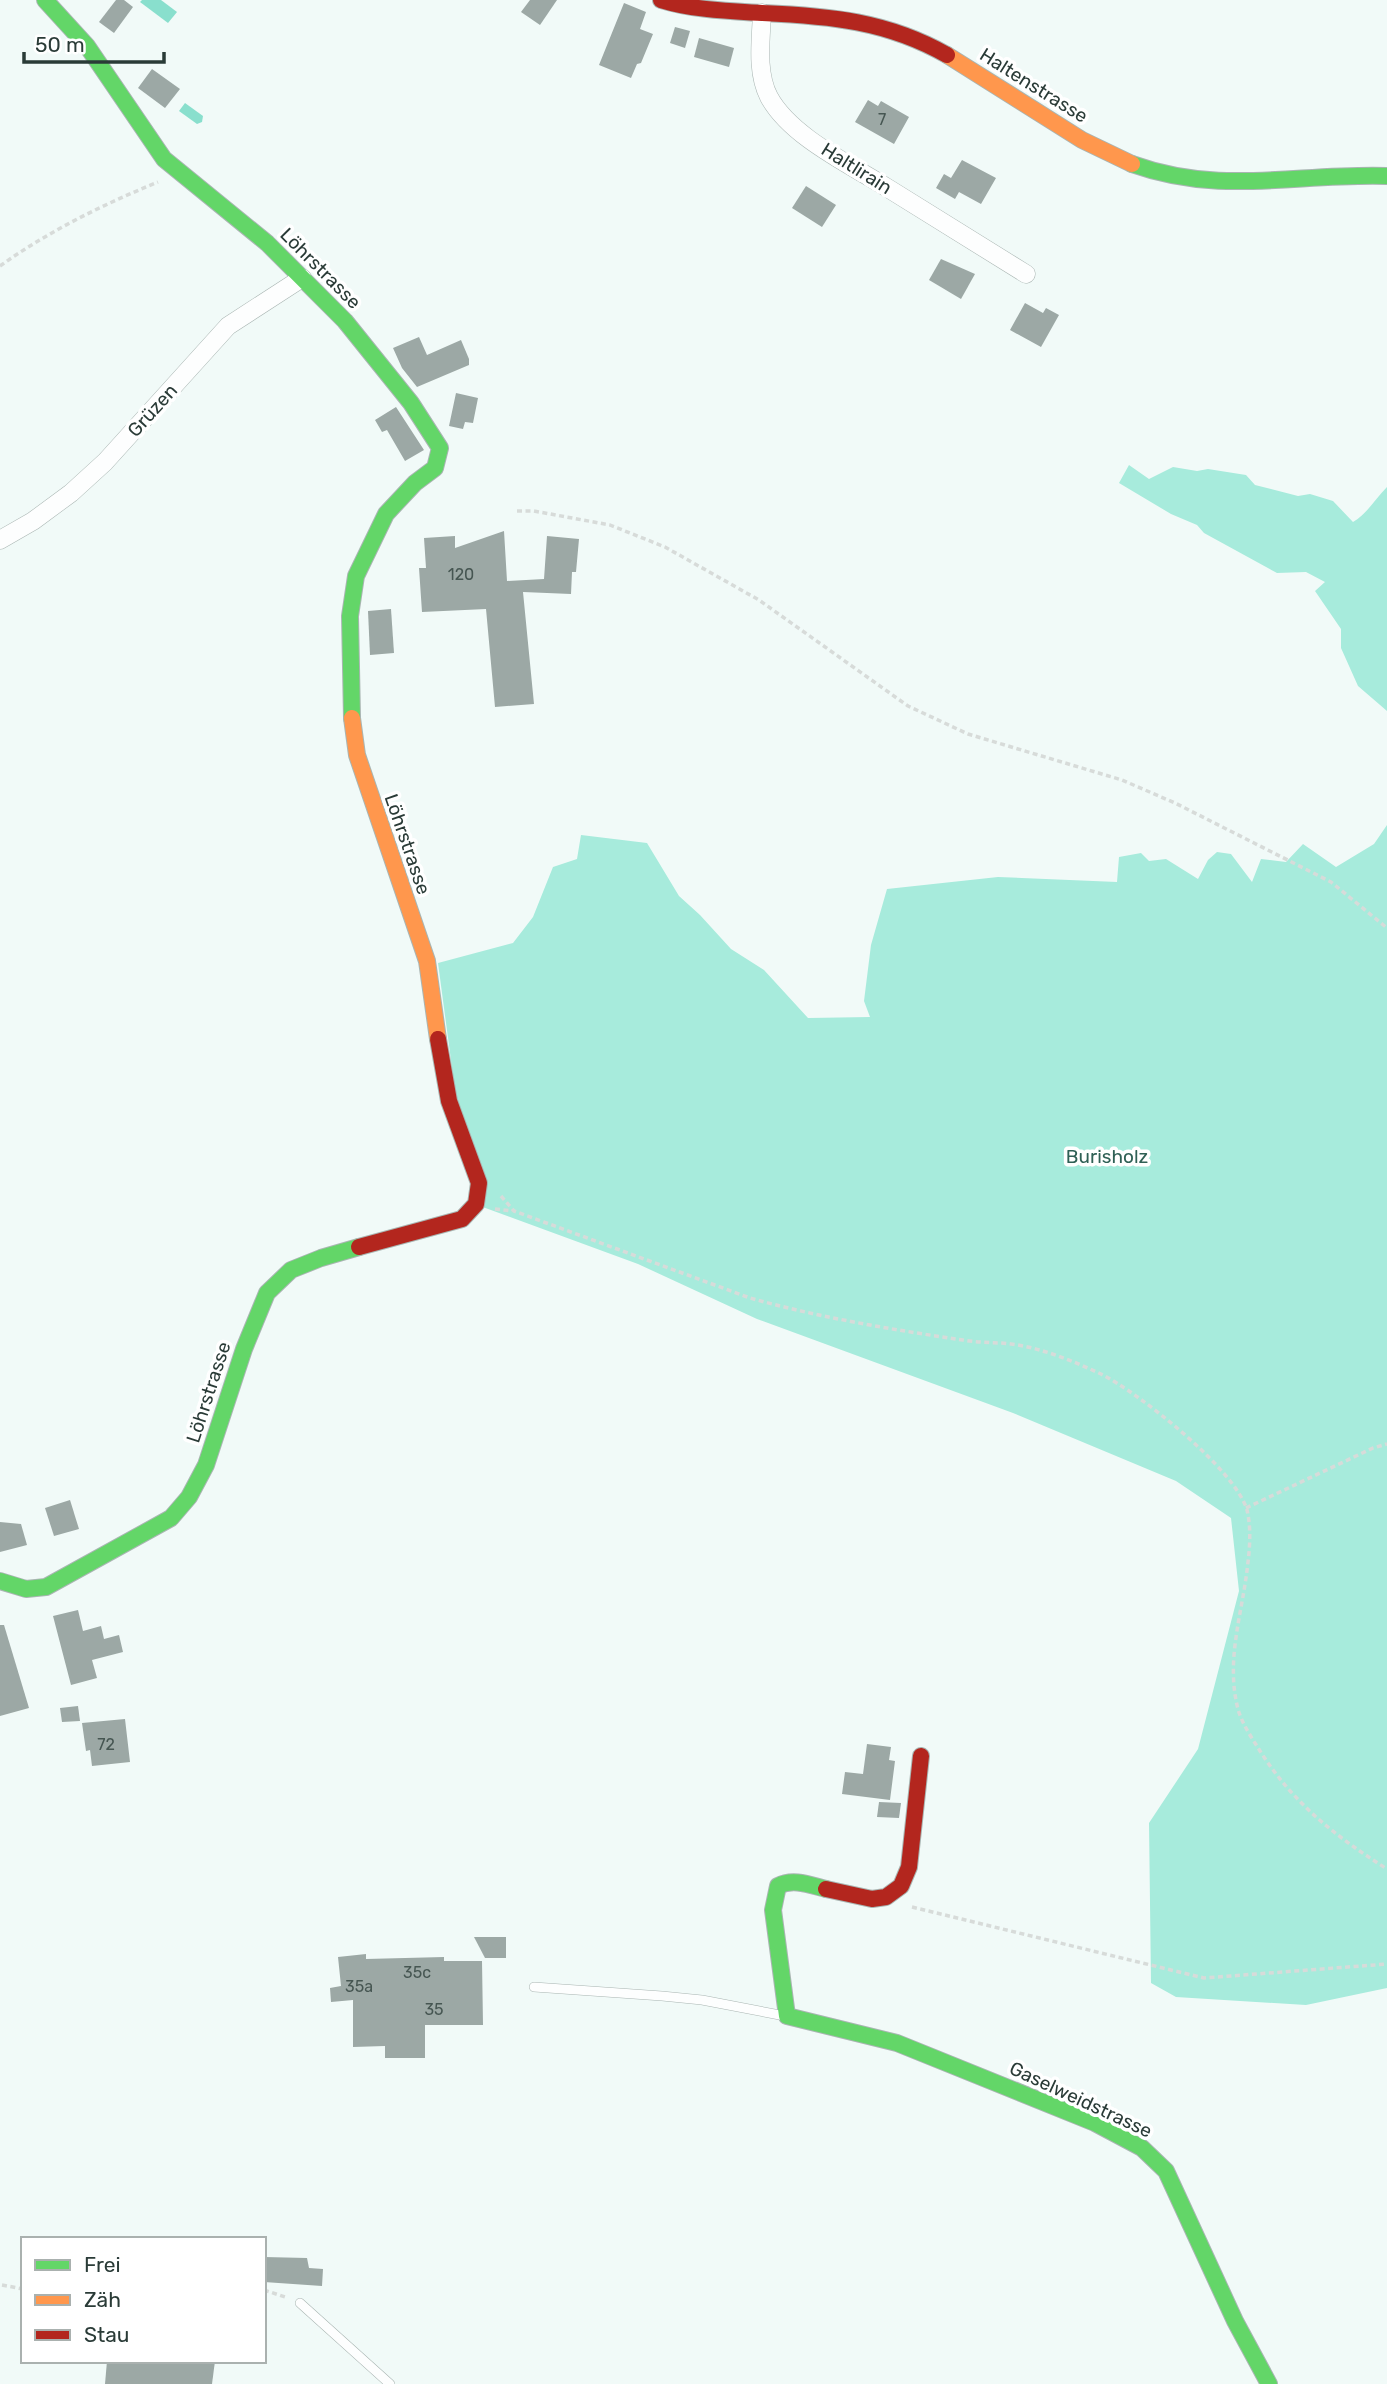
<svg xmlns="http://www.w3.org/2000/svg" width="1387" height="2384" font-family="Rubik,sans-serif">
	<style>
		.forest { fill: #a7ebdc }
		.water { fill: #89dfcd }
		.building { fill: #9ca8a5 }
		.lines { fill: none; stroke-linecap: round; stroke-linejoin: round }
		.lane-casing { stroke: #a9b5b2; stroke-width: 10 }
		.street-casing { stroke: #a9b5b2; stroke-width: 19 }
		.fast-casing { stroke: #a9b5b2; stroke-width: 18 }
		.slow-casing { stroke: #a9b5b2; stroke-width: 18 }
		.jam-casing { stroke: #a9b5b2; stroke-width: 18 }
		.path { stroke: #d7dbd9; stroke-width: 3.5; stroke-dasharray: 5 3.5; stroke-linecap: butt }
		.lane { stroke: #fdfefe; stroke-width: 9 }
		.street { stroke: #fdfefe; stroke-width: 18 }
		.fast { stroke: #63d668; stroke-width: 16 }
		.slow { stroke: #ff974d; stroke-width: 16 }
		.jam { stroke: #b3261e; stroke-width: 16 }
		.labels { text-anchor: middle; stroke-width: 7; stroke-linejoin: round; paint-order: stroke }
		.number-label { font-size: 16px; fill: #465652 }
		.street-label { font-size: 19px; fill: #2a3b37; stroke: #fff }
		.park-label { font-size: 19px; fill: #2f6055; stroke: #fff }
	</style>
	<rect width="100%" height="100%" fill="#f1faf8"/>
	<g class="forest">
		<path d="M1129,465L1149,479L1173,467L1197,471L1208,469L1246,475L1255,485L1298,496L1310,494L1333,501L1353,522C1368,513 1375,499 1387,487V711L1358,686L1341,648V629L1315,591L1325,582L1306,572L1277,573L1204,533L1197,525L1171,514L1119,483Z"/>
		<path d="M1387,825V1988L1306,2005L1176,1997L1151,1983L1149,1823L1198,1749L1239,1591L1231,1518L1176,1481L1013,1413L757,1319L638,1264L480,1206L461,1135L438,963L513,943L533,917L553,867L577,859L581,835L647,843L679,896L700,915L731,949L764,970L808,1018L870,1017L864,1001L871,945L887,889L998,877L1117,882L1119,857L1141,853L1149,861L1166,859L1198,879L1208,860L1217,852L1231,854L1252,882L1261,859L1286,862L1303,844L1336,867L1374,844Z"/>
	</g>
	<g class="water">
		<path d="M142,0H161L177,12L168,23L140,2Z"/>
		<path d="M185,103L203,116L202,122L197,124L179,111Z"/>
	</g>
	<g class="building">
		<path d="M116,0H124L133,7L114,33L99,22Z"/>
		<path d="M530,0H557L540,25L521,12Z"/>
		<path d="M624,3L646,12L640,29L653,34L641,63L637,64L631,78L599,65Z"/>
		<path d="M675,27L690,31L685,48L670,43Z"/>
		<path d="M699,38L734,48L729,67L694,57Z"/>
		<path d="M152,69L180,89L165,108L138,88Z"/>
		<path d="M868,100L878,106L881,101L909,117L894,144L855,122Z"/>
		<path d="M962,160L996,178L981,204L959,192L955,199L936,188L944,174L951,178Z"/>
		<path d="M806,186L836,205L822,227L792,208Z"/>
		<path d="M941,259L975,274L961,299L929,280Z"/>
		<path d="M1025,303L1043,313L1046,308L1059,315L1041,347L1010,330Z"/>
		<path d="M419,337L427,355L461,340L469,359V365L417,387L402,368L393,348Z"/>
		<path d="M456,393L478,398L473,423L465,422L463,429L449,426Z"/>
		<path d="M396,407L424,450L405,461L387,430L382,432L375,420Z"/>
		<path d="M504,531L507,581L544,579L547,536L579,539L576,572H572L571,594L523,592L534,704L495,707L486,609L422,612L419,568H426L424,538L455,536V548Z"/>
		<path d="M391,609L394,653L370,655L368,611Z"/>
		<path d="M70,1500L79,1529L54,1536L45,1508Z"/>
		<path d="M0,1522L21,1524L27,1545L0,1552Z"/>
		<path d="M78,1610L83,1631L101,1626L104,1639L119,1635L123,1652L92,1660L97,1678L71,1685L53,1616Z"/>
		<path d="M0,1625H4L29,1708L0,1716Z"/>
		<path d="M78,1706L80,1721L62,1722L60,1708Z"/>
		<path d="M125,1719L130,1762L92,1766L90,1750L86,1751L82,1723Z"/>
		<path d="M867,1744L891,1747L889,1760L895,1761L890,1800L842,1794L845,1772L863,1774Z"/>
		<path d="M879,1802L901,1803L899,1818L877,1817Z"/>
		<path d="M474,1937H506V1958H485Z"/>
		<path d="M366,1954V1959L444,1957V1961H482L483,2025H425V2058H385V2046L353,2047V2000L331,2002L330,1988L341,1986L338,1957Z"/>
		<path d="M264,2257L307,2258L309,2268L323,2269L322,2286L264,2282Z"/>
		<path d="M107,2361H215L212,2384H105Z"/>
	</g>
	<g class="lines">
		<defs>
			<g id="lane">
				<path d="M534,1987L662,1996L702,2000L785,2016"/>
				<path d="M300,2303L390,2384"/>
			</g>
			<g id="street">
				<path d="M762,13C761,40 756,72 769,97C790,136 849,164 886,187C933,216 980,245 1026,274"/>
				<path d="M0,540L33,521L71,493L105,462L228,326L302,278"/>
			</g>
			<g id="fast">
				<path d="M45,0L87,46L164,159L267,243L345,321L411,403L440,448L435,468L415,483L386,514L356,576L350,616L352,718"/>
				<path d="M1132,164C1221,196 1296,173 1387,176"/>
				<path d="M0,1581L26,1589L46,1587L171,1518L189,1497L206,1465L244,1349L267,1293L291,1270L321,1258L359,1247"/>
				<path d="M826,1889C810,1885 793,1878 778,1886L773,1910L787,2016L897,2043L1095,2123L1142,2148L1166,2171L1235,2321L1269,2384"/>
			</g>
			<g id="slow">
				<path d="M947,55L1082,140L1132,164"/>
				<path d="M352,718L357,755L427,961L438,1039"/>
			</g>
			<g id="jam">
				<path d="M661,0C693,10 728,11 762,13C830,16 887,21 947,55"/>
				<path d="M359,1247L462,1219L476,1204L479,1183L449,1101L438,1039"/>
				<path d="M826,1889L872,1899L886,1897L901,1886L909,1867L921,1756"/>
			</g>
		</defs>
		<use href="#lane" class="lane-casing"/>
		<use href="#street" class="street-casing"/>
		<use href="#fast" class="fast-casing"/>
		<use href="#slow" class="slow-casing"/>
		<use href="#jam" class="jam-casing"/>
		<g class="path">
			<path d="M0,266C49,231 102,205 158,182"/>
			<path d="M517,511H534L610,525L665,547L759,600L908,706L968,734L1122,780L1175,803L1331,882L1387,928"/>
			<path d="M501,1196L514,1211L750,1298C817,1317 894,1330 963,1340C979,1343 995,1342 1011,1344C1042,1348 1073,1361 1101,1374C1139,1393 1235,1469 1247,1510C1251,1526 1250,1546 1248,1562C1243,1612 1225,1659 1238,1709C1242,1724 1252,1738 1260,1751C1294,1804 1335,1836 1387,1869"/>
			<path d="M495,1209L512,1211"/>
			<path d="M1246,1508L1373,1448L1387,1444"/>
			<path d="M912,1907L1204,1978L1387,1964"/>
			<path d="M2,2285L23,2289"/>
			<path d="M264,2290L288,2298"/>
		</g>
		<use href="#lane" class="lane"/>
		<use href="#street" class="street"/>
		<use href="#fast" class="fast"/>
		<use href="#slow" class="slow"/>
		<use href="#jam" class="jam"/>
	</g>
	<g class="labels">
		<g class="number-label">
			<text x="882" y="125">7</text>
			<text x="461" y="580">120</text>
			<text x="106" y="1750">72</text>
			<text x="417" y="1978">35c</text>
			<text x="359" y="1992">35a</text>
			<text x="434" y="2015">35</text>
		</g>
		<g class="street-label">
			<text transform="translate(1034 85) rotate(32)" y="7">Haltenstrasse</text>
			<text transform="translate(857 168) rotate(32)" y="7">Haltlirain</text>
			<text transform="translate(321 268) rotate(45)" y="7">Löhrstrasse</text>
			<text transform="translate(152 410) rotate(-48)" y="7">Grüzen</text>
			<text transform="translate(408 844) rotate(71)" y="7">Löhrstrasse</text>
			<text transform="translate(208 1392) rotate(-72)" y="7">Löhrstrasse</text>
			<text transform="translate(1081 2099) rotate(25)" y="7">Gaselweidstrasse</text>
		</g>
		<g class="park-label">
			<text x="1107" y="1163">Burisholz</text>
		</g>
	</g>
	<rect x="21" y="2237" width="245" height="126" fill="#ffffff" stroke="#aab1af" stroke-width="2"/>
	<rect x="35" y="2260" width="35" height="10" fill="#63d668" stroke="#aab1af" stroke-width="2"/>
	<text x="84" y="2272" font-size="21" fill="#2a3b37">Frei</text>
	<rect x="35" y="2295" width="35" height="10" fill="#ff974d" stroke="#aab1af" stroke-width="2"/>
	<text x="84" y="2307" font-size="21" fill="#2a3b37">Zäh</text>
	<rect x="35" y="2330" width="35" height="10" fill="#b3261e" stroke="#aab1af" stroke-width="2"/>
	<text x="84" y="2342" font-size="21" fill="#2a3b37">Stau</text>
	<path d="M24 52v10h140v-10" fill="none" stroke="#2a3b37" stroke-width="3.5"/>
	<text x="35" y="52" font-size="21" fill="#2a3b37" stroke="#ffffff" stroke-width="5" paint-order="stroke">50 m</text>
</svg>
